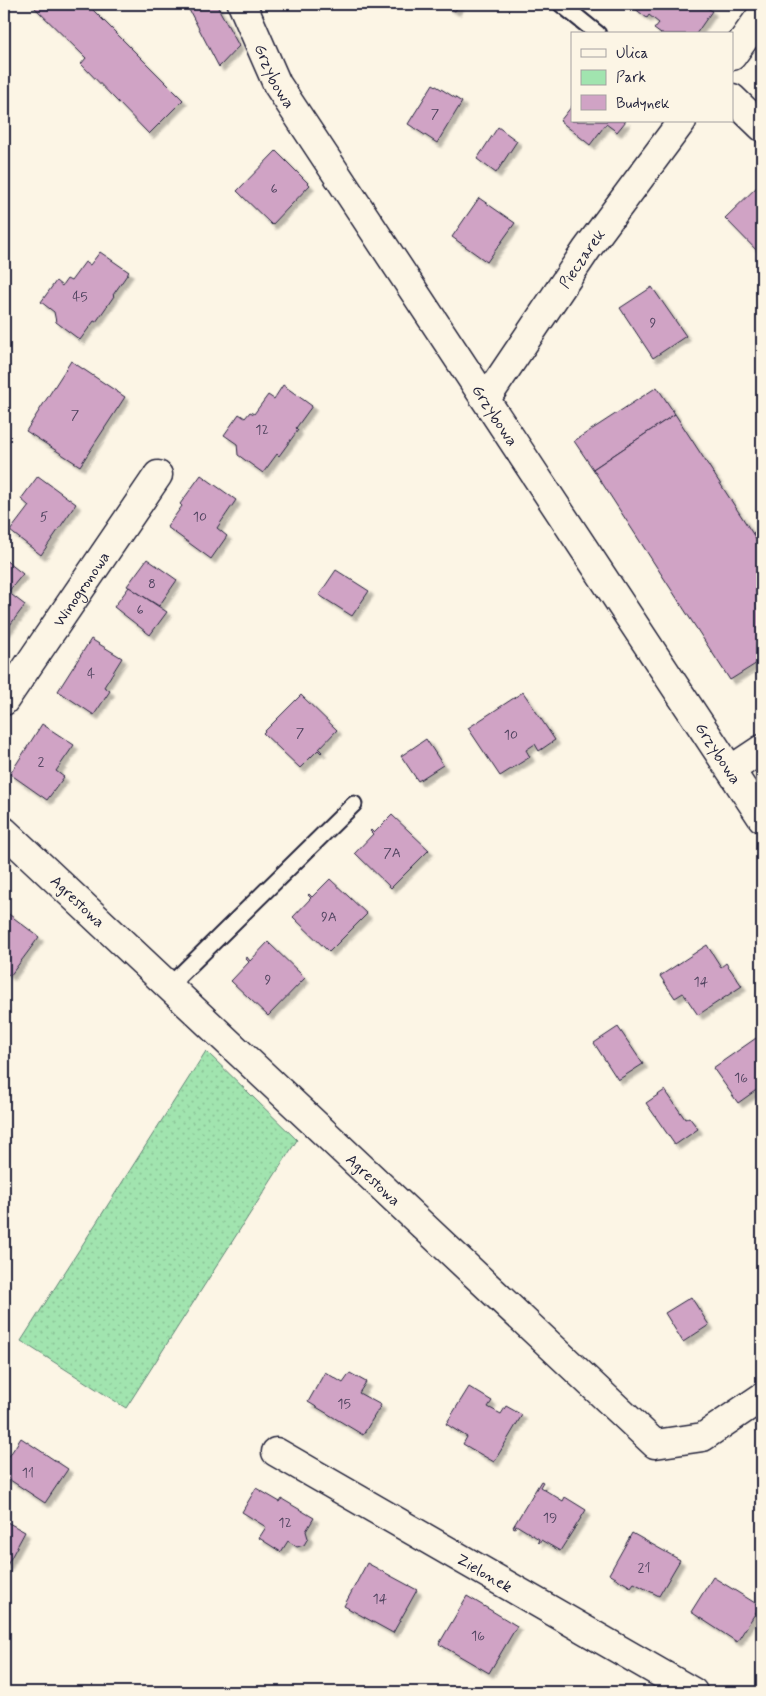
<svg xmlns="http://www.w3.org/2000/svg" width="766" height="1696" font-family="Mynerve,sans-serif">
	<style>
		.green { fill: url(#green-dots); stroke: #628375 }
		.building { fill: #d0a3c5; stroke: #22223b; filter: url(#shadow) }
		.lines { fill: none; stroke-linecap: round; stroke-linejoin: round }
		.service-casing { stroke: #22223b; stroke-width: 19 }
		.minor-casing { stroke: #22223b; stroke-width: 31 }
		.service { stroke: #fcf5e5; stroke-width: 15 }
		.minor { stroke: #fcf5e5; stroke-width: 28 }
		.labels { text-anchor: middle; stroke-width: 4; stroke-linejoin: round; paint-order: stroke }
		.number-label { font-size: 14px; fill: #4e425e }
		.street-label { font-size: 16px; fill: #22223b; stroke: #fcf5e5 }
	</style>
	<defs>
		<pattern id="green-dots" width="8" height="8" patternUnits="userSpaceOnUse" patternTransform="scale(1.25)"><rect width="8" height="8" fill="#a1e4af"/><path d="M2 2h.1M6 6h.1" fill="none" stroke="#8ac397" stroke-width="1.8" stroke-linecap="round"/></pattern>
		<filter id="shadow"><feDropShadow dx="4.5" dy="4.5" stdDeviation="1" flood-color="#0004"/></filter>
	</defs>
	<rect width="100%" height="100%" fill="#fcf5e5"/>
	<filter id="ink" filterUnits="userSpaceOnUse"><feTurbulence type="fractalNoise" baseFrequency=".02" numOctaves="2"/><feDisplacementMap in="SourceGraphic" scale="10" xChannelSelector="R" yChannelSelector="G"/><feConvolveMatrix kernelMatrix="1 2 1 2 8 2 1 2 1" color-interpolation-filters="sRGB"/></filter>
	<g filter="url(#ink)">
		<path class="green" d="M206,1051L297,1140L126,1408L21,1341Z"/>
		<g class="building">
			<path d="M31,4H87L183,100L149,134L81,64L86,58Z"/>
			<path d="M186,4H216L239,46L219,67Z"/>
			<path d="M444,4H460L455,11Z"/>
			<path d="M637,4H702L712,11L696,34H661L654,29L659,23L649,15L647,18L634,8Z"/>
			<path d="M433,84L462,102L437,143L408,124Z"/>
			<path d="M572,106V121H626L617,132L606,124L590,145L560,121Z"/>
			<path d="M498,127L517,141L496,173L477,159Z"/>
			<path d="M276,151L310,185L272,225L237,191Z"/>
			<path d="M762,182V256L725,218Z"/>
			<path d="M479,198L515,223L487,262L452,237Z"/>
			<path d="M100,252L129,272L113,295L114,296L96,322L94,321L80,340L56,322L54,312L41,302L56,281L62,286L67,279L71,281L85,262L90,265Z"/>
			<path d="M652,287L686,336L653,358L620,308Z"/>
			<path d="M71,361L125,397L80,466L26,431Z"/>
			<path d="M283,385L312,406L296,428L298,430L279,456L277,454L263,473L238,455L237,444L224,435L239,414L245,418L250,412L254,414L268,395L274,399Z"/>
			<path d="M657,387L675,414L593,469L574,441Z"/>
			<path d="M675,414L762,548V660L730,680L593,469Z"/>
			<path d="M201,475L236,500L217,528L227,536L211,559L167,527L182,506L180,504Z"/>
			<path d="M38,476L76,504L41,555L10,531L29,506L21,499Z"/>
			<path d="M762,527V548L753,533Z"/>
			<path d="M4,559L23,574L8,592L25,605L4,633Z"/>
			<path d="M147,559L177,580L159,606L127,586Z"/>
			<path d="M336,570L369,591L352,616L319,595Z"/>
			<path d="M129,587L167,612L150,635L114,607Z"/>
			<path d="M91,639L122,658L104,687L110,691L94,715L58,691Z"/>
			<path d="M523,692L555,740L539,751L535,744L526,750L530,757L500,776L468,728Z"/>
			<path d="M301,695L337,730L319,749L322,752L321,753L318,750L300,768L263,733Z"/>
			<path d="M42,724L74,745L56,771L64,777L47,800L10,774Z"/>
			<path d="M426,739L443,765L418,781L401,756Z"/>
			<path d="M392,815L429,850L391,888L355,853L373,834L370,831L371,830L374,833Z"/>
			<path d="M330,879L367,914L329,952L293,917L311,898L308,895L309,894L312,897Z"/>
			<path d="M6,912L39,937L10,976L4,971V916Z"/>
			<path d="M268,942L305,978L268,1016L231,981L249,962L246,959L247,957L250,961Z"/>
			<path d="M707,945L721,967L726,963L742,986L698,1015L683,993L675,998L660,976Z"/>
			<path d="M618,1027L643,1064L618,1080L594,1043Z"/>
			<path d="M759,1036L762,1041V1086L738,1103L713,1068Z"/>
			<path d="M665,1090L685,1119L689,1117L698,1129L675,1145L646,1103Z"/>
			<path d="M691,1297L709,1325L683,1342L665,1313Z"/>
			<path d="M325,1372L343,1383L350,1373L366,1382L359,1393L381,1405L363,1435L308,1402Z"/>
			<path d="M469,1387L492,1401L488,1407L501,1414L506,1406L522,1415L494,1462L463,1444L467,1437L446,1424Z"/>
			<path d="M21,1438L68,1469L45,1503L4,1476V1464Z"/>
			<path d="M541,1481L543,1482L540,1487L563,1501L565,1497L586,1510L560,1551L541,1540L539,1543L538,1542L539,1539L516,1525L515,1528L513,1527Z"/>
			<path d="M256,1488L280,1502L282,1499L314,1518L306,1531L308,1538L304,1545L297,1547L288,1541L281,1552L259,1538L266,1527L242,1512Z"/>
			<path d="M7,1522L25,1532L6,1567L4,1566V1528Z"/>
			<path d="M632,1533L680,1560L659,1596L634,1583L631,1587L609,1574Z"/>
			<path d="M367,1563L417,1590L393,1633L344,1606Z"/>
			<path d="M713,1577L760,1606L737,1642L691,1612Z"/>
			<path d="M467,1596L517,1626L489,1673L439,1644Z"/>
		</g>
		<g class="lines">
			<defs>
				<g id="service">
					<path d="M561,4L598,34"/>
					<path d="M168,987L354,804"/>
				</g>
				<g id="minor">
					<path id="s1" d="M242,4L277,84L762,818"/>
					<path d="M732,56L762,14"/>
					<path d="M732,98L762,127"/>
					<path id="s2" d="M486,399L587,249L682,121"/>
					<path id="s3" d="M4,701L158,475"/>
					<path d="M732,769L762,749"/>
					<path id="s4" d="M4,831L655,1444L703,1437L762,1397"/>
					<path id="s5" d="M276,1452L693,1692"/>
				</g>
			</defs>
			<use href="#service" class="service-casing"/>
			<use href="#minor" class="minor-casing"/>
			<use href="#service" class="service"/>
			<use href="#minor" class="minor"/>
		</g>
	</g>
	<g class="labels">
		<g class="number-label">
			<text x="435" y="118">7</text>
			<text x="274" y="193">6</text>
			<text x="80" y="301">45</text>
			<text x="653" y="327">9</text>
			<text x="75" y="419">7</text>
			<text x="262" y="434">12</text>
			<text x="44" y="521">5</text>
			<text x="200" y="521">10</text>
			<text x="152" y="588">8</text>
			<text x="140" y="614">6</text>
			<text x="91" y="678">4</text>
			<text x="300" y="737">7</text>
			<text x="511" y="739">10</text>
			<text x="41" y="766">2</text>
			<text x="392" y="857">7A</text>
			<text x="329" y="921">9A</text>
			<text x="268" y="984">9</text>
			<text x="701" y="986">14</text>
			<text x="741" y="1082">16</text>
			<text x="344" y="1408">15</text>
			<text x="28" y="1477">11</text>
			<text x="550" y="1522">19</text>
			<text x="285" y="1527">12</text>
			<text x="644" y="1572">21</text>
			<text x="380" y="1603">14</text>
			<text x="478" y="1640">16</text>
		</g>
		<g class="street-label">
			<text dy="6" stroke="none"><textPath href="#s1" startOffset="79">Grzybowa</textPath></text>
			<text dy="6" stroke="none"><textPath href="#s2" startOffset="170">Pieczarek</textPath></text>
			<text dy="6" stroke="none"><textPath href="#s1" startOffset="484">Grzybowa</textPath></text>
			<text dy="6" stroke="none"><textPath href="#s3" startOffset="136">Winogronowa</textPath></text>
			<text dy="6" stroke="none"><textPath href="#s1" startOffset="889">Grzybowa</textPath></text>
			<text dy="6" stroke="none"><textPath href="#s4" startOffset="102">Agrestowa</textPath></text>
			<text dy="6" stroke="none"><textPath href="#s4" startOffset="508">Agrestowa</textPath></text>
			<text dy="6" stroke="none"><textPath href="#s5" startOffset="241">Zielonek</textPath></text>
		</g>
	</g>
	<rect width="766" height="1696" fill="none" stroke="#fcf5e5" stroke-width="20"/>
	<rect x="10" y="10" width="746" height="1676" fill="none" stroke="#22223b" stroke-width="2" filter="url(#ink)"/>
	<rect x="571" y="32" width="162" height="90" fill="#fcf5e5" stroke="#a5a1a1"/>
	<rect x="581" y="49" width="25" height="8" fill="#fcf5e5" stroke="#a5a1a1"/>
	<text x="616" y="58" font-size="15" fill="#22223b">Ulica</text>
	<rect x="581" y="70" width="25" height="15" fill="#a1e4af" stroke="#a5a1a1"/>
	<text x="616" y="82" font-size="15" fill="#22223b">Park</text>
	<rect x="581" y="95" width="25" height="15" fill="#d0a3c5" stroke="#a5a1a1"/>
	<text x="616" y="108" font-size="15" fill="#22223b">Budynek</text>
</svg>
